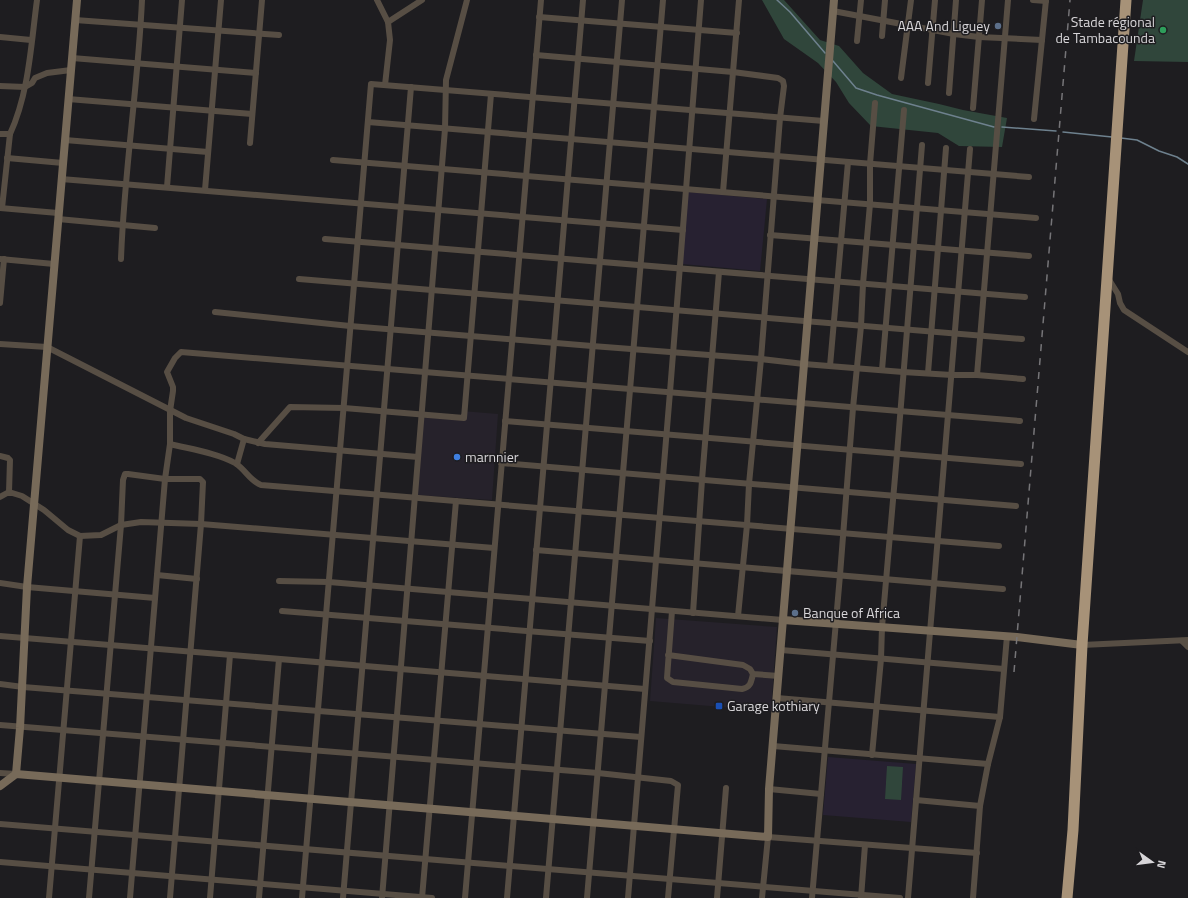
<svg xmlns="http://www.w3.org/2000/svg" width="1188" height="898" font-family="'Titillium Web',sans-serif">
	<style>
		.built { fill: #26222b }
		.education { fill: #272131 }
		.green { fill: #30463b }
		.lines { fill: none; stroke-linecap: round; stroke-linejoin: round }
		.stream { stroke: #6e818e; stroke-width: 1.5 }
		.street { stroke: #574e44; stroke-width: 6 }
		.secondary { stroke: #776a59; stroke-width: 8 }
		.highway { stroke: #a79278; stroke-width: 11 }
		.rail { stroke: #767578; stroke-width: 1.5; stroke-dasharray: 7 7; stroke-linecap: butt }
		.service-dot { fill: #5c6f8a; stroke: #1e1d20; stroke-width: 1.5 }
		.leisure-dot { fill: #2e9e5b; stroke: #1e1d20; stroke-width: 1.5 }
		.shop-dot { fill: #3f7fe0; stroke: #1e1d20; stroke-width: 1.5 }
		.transit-dot { fill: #1a4fb4; stroke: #1e1d20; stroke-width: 1.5 }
		.labels { text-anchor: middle; stroke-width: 3; stroke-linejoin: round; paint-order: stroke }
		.poi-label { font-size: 14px; fill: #d7d5d8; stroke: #1e1d20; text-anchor: start }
	</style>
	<rect width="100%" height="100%" fill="#1e1d20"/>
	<g class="built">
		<path d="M462,411L498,414L492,500L417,495L422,416L461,419Z"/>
		<path d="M656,618L777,627L771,711L650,701Z"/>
	</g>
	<g class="education">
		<path d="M688,192L767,199L760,271L682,264Z"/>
		<path d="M828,757L916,764L911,822L823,815Z"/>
	</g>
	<g class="green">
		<path d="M762,0H784L820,40L839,46L863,73L892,94L939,104L963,110L1007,118L1002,147L959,146L938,133L871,126L849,103L836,82L818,63L784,39Z"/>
		<path d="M1143,0H1188V62L1134,61Z"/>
		<path d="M887,766L903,767L901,800L885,799Z"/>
	</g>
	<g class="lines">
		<g class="stream">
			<path d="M777,0L790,12L825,53"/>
			<path d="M833,61L856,88L877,95L994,127"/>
			<path d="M1002,127L1056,131"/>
			<path d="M1063,132L1112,137"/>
			<path d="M1121,138L1137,140L1159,151L1177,157L1188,164"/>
		</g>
		<g class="street">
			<path d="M377,0L388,22L390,40L385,85"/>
			<path d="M1033,0L1046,1"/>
			<path d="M833,11L954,34L979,37L1042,40"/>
			<path d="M539,17L737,33"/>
			<path d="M75,20L279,35"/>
			<path d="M388,22L422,0"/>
			<path d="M882,36L885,0"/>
			<path d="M0,37L31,40"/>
			<path d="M857,41L861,0"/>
			<path d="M536,55L733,72L778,78L783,81L784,86L780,118L761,359L749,484L747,525L738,616"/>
			<path d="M72,58L256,73"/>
			<path d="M901,78L911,0"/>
			<path d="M928,83L935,0"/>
			<path d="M0,86L25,87L32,83L35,78L47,73L71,70"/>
			<path d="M949,93L956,0"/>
			<path d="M68,99L252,114"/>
			<path d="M973,108L982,0"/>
			<path d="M1034,119L1046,0"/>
			<path d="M368,122L1029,177"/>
			<path d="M0,134H10C29,93 31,44 37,0"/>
			<path d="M65,140L208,152"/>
			<path d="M250,143L262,0"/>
			<path d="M7,158L63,163"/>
			<path d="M333,160L1036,218"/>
			<path d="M61,179L683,230"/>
			<path d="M167,187L182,0"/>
			<path d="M205,190L221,0"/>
			<path d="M723,192L739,0"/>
			<path d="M0,208L58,213"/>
			<path d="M2,208L10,134"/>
			<path d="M58,219L155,228"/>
			<path d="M770,235L1029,256"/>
			<path d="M325,239L1025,297"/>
			<path d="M0,259L54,264"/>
			<path d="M121,259C124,172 138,87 142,0"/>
			<path d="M1108,278L1118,294L1120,303L1124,310L1188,352"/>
			<path d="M299,279L1022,339"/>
			<path d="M0,303L4,259"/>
			<path d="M215,312L350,326L592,346L761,359L804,364L903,372L952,375H977L1023,379"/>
			<path d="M0,344L47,347L186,418L234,434L244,439L265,444L418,457"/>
			<path d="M830,366L848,162"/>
			<path d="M882,370L904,110"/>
			<path d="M928,373L946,148"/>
			<path d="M977,375L1008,0"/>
			<path d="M505,421L1021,464"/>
			<path d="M258,443L290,407L344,408L464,418L491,94"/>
			<path d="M170,444C190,449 217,453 235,463C245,469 250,481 261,485L999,546"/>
			<path d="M0,456L8,458L10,460L9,492"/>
			<path d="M501,463L1016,506"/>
			<path d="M237,464L244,439"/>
			<path d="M0,497L9,492L22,496L44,510L68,530L80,536L101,535L121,525L141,522L201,524L494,548"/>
			<path d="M536,550L1003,589"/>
			<path d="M157,575L197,579"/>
			<path d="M279,581L329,582L783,620"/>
			<path d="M0,583L27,587L155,598"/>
			<path d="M282,611L650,641"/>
			<path d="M672,611L667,678L673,682L742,689C751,687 751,682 753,674"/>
			<path d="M693,613L702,480L719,272"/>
			<path d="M0,636L645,689"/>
			<path d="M1182,641L1188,647"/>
			<path d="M1082,645L1188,640"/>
			<path d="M781,650L1004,669"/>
			<path d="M668,655L743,665L750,669L753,674L779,676"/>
			<path d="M0,684L23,687L641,737"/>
			<path d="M777,698L1000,717"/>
			<path d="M0,725L598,773L671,781L678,785L668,898"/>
			<path d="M773,746L988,764"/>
			<path d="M872,755L881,659L882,627L897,454L922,145"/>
			<path d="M0,773L16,774"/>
			<path d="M769,789L821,794"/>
			<path d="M916,800L980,806"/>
			<path d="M0,824L900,898"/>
			<path d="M0,862L432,898"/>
			<path d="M49,898L80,536"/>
			<path d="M89,898L121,525L123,480L125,474H128L165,479H200L203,482L201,524L170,898"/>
			<path d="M130,898L165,479L170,444V411L173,391V387L167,372L175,358L181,352L1020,421"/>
			<path d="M210,898L230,655"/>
			<path d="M259,898L279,659"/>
			<path d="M302,898L371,84L824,121"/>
			<path d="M343,898L411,87"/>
			<path d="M382,898L445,129L446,80L467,0"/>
			<path d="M422,898L456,501"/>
			<path d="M465,898L541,0"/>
			<path d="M507,898L583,0"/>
			<path d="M546,898L622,0"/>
			<path d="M587,898L663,0"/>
			<path d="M628,898L670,392L701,0"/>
			<path d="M717,898L726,788"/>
			<path d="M762,898L768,837L977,853"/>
			<path d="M812,898L840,575L853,408L861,326L863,284L870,204V164L875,103"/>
			<path d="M861,898L865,845"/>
			<path d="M908,898L970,149"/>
			<path d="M973,898L980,806L988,764L1000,717L1007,636"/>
		</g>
		<g class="secondary">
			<path d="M783,620L1017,637L1082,645"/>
			<path d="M16,774L20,728L27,587L77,0"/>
			<path d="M0,786L16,774L768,837L769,789L834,0"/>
		</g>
		<path class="highway" d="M1067,898L1073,830L1082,645L1126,0"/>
		<path class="rail" d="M1014,672L1070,0"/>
	</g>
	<g class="service-dot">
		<circle cx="998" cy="26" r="4"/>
		<circle cx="795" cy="613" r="4"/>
	</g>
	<circle class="leisure-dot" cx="1163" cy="30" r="4"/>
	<circle class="shop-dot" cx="457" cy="457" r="4"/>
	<rect class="transit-dot" x="715" y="702" width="8" height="8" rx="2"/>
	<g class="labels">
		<g class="poi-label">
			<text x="1155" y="27" text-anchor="end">Stade régional<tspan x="1155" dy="16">de Tambacounda</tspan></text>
			<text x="990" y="31" text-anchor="end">AAA And Liguey</text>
			<text x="465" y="462">marnnier</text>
			<text x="803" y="618">Banque of Africa</text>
			<text x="727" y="711">Garage kothiary</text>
		</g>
	</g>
	<g transform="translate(1152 862) rotate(104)" stroke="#1e1d20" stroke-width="3" paint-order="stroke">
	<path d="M0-3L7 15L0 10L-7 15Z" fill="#d7d5d8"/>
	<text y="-6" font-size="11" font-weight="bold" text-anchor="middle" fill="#d7d5d8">N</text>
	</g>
</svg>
